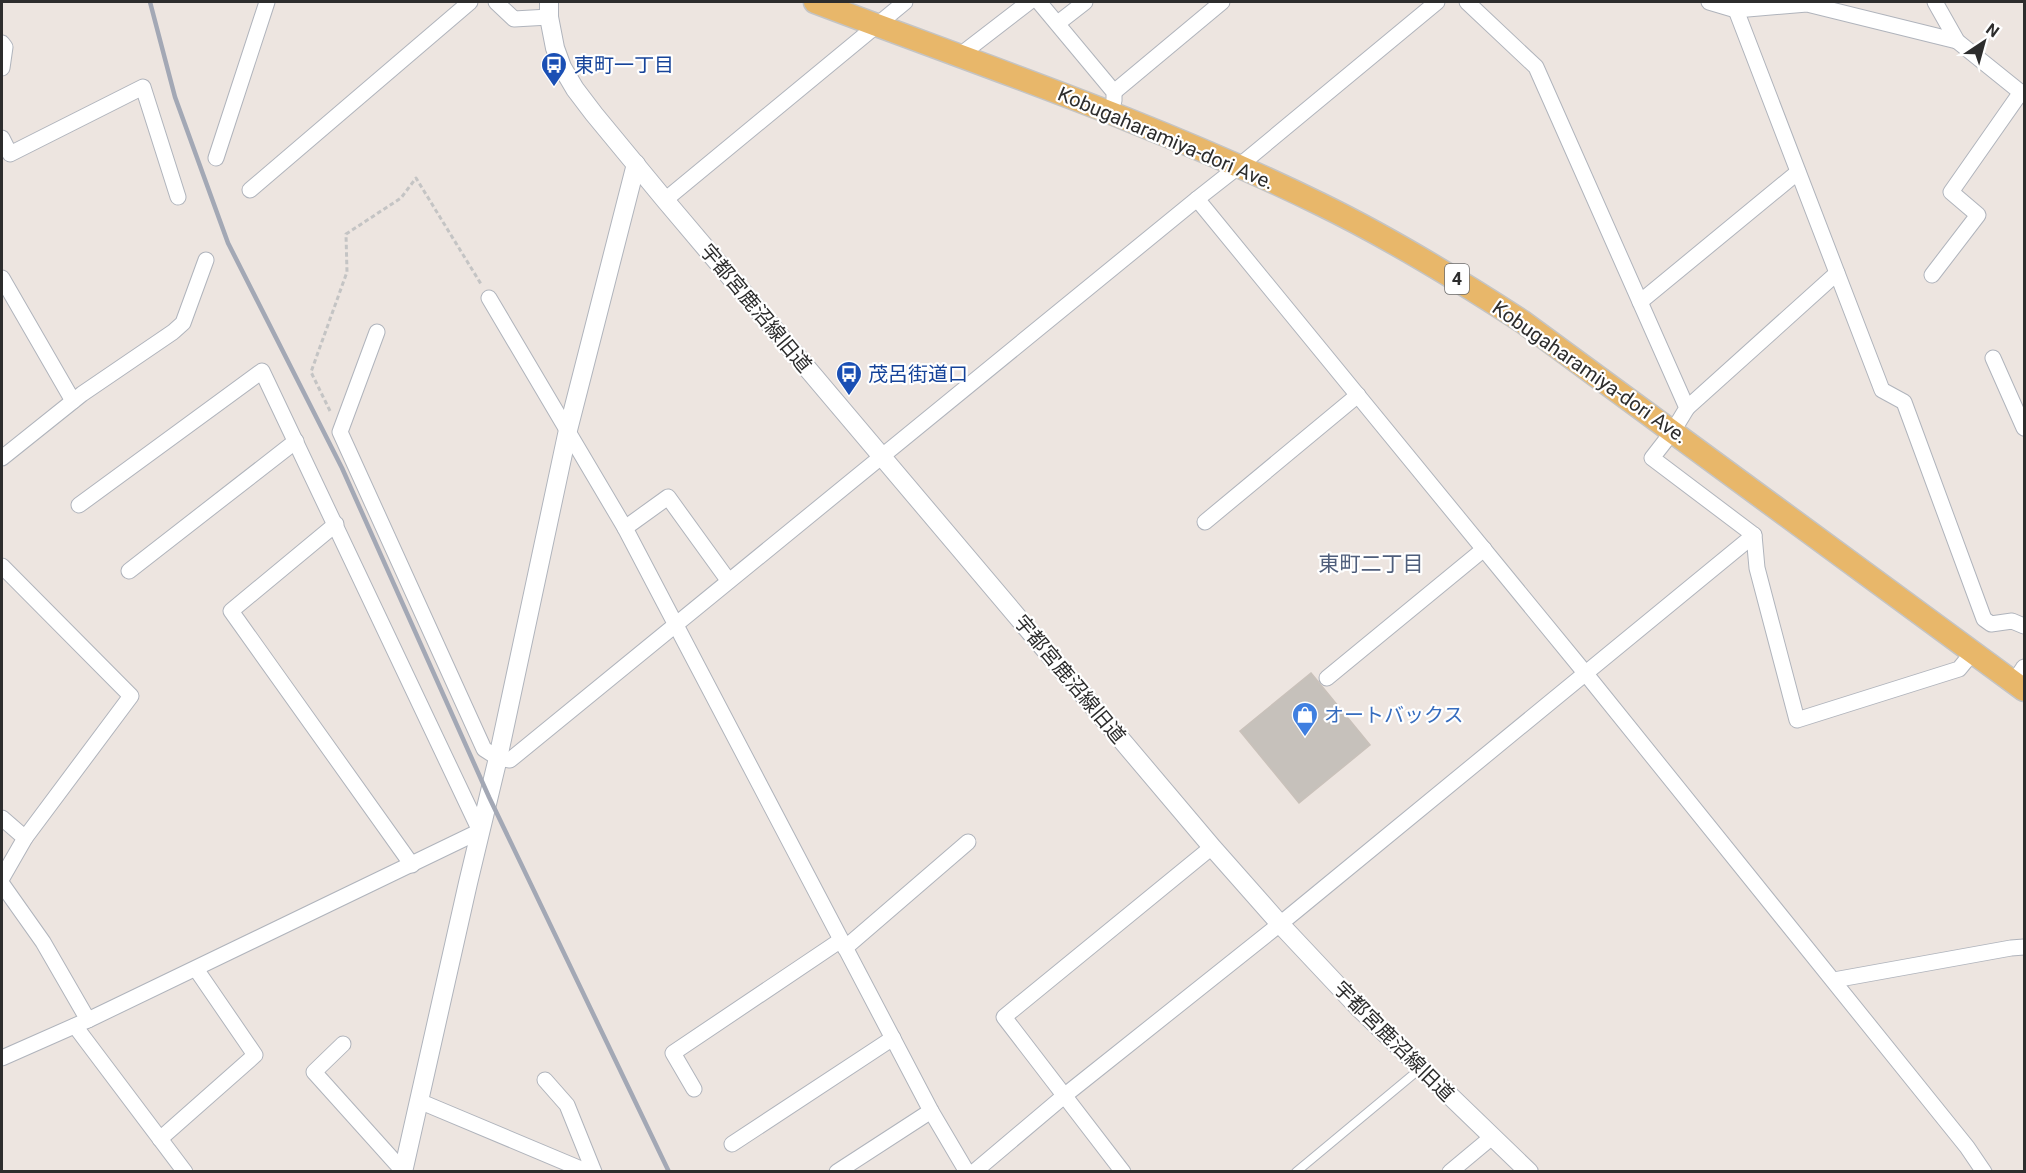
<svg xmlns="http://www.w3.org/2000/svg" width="2026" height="1173" font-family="Roboto,'Noto Sans JP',sans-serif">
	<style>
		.building { fill: #c6c1bb; stroke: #c9c1ba; stroke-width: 1.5 }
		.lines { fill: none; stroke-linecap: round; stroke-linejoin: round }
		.service-casing { stroke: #b0b4bc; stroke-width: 10 }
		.minor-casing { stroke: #b0b4bc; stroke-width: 17 }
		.tertiary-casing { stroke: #b0b4bc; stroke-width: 20 }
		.primary-casing { stroke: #c4c4c4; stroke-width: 25 }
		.path { stroke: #c4c4c4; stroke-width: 3; stroke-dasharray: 4.5 3; stroke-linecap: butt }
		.service { stroke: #fff; stroke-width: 8 }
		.minor { stroke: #fff; stroke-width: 15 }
		.tertiary { stroke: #fff; stroke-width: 18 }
		.primary { stroke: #e8b76a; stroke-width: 22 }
		.rail { stroke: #a3a8b5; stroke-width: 4.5 }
		.labels { text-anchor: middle; stroke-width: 4.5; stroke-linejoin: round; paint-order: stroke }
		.shield { fill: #fff; stroke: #6c6c6c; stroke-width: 1.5 }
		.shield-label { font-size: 18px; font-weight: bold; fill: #2d2d2d }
		.transit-label { font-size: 20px; fill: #164399; stroke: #fff; text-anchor: start }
		.street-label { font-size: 20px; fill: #2d2d2d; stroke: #fff }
		.shop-label { font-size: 20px; fill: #366cbe; stroke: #fff; text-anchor: start }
		.neighbourhood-label { font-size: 21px; fill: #4f5e7b; stroke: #fff }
	</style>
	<rect width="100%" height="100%" fill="#ede5e0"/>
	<path class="building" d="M1311,673L1370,745L1299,803L1240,731Z"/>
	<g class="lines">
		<defs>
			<path id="service" d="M1296,1172L1421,1068"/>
			<g id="minor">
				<path d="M496,2L514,19L549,17"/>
				<path d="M1039,2L1114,92V101"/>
				<path d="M1467,2L1536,67L1687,408L1673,431L1652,458L1754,535L1757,568L1797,720L1959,669L1973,652"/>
				<path d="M1709,2L1736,10L1807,4L1957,41"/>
				<path d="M1935,2L1957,41L2024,95"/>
				<path d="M1736,10L1882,390L1904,402L1984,619L1991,624L2012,621L2024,626"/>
				<path d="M1058,23L1085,2"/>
				<path d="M2,43L5,47L2,68"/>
				<path d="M959,56L1029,2"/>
				<path d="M1114,92L1222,2"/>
				<path d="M2,138L10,154L143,87L178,197"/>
				<path d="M216,158L267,2"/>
				<path d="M250,190L470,2"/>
				<path d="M1197,199L1586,674L1967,1147L1984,1172"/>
				<path d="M665,200L905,2"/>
				<path d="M1932,275L1978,215L1951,192L2021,92"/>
				<path d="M2,278L73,401"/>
				<path d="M489,298L625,528L931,1111L967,1172"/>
				<path d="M1640,302L1798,172"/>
				<path d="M377,332L340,432L484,749L498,758L510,760L1197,199L1239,166L1437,2"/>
				<path d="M1993,358L2024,428"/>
				<path d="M1687,408L1837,273"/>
				<path d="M2,458L82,394L173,332L183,323L206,260"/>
				<path d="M1205,522L1358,395"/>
				<path d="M336,524L231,611L412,865"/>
				<path d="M625,528L668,497L728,580"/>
				<path d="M2,566L131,696L25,838"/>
				<path d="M129,571L296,441"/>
				<path d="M1327,678L1484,549"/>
				<path d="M2014,682L2024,667"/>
				<path d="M2,818L25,838L2,878"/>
				<path d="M2,884L43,942L88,1020"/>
				<path d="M845,948L968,842"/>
				<path d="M1834,980L2011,948L2024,947"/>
				<path d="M75,1026L185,1172"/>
				<path d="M343,1044L314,1072L403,1171"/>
				<path d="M2,1058L88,1020L480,831L262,371L79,505"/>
				<path d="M545,1080L567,1105L594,1172"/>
				<path d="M694,1089L673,1053L841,940"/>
				<path d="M419,1101L588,1172"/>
				<path d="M160,1139L255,1055L196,969"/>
				<path d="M732,1144L893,1038"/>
				<path d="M837,1172L931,1111"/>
				<path d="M974,1172L1064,1096L1280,924L1754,535"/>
				<path d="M1123,1172L1004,1017L1212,847"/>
				<path d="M1450,1172L1492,1137"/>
			</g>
			<g id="tertiary">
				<path d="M549,2V17L555,48L562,67L575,89L594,114L665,200L1212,847L1280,924L1358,1007L1529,1172"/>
				<path d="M403,1172L468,883L498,758L568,430L636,164"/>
			</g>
			<path id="primary" d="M815,2C984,66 1157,124 1320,204C1390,238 1457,279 1523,322L2024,690"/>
		</defs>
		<use href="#service" class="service-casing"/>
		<use href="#minor" class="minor-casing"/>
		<use href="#tertiary" class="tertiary-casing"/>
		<use href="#primary" class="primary-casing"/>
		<path class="path" d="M330,411L311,372L347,272L346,234L401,198L416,178L481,284"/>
		<use href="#service" class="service"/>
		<use href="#minor" class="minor"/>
		<use href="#tertiary" class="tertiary"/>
		<use href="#primary" class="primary"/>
		<path class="rail" d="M150,2L175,97L228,243L342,468L489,797L669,1172"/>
	</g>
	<defs>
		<symbol id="bus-pin" viewBox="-11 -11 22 30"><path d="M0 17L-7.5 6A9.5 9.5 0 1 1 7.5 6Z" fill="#1a4fb4" stroke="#fff"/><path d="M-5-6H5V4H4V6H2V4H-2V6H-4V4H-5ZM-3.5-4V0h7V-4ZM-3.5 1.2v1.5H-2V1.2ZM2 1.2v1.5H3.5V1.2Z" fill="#fff"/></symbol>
		<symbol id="shop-pin" viewBox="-11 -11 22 30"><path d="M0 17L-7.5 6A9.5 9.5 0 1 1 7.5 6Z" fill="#3f7fe0" stroke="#fff"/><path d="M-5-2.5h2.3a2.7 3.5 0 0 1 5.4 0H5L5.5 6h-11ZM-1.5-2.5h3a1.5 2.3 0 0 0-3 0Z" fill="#fff"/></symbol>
	</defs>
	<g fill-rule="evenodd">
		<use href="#bus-pin" x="539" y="50" width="30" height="40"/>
		<use href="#bus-pin" x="834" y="359" width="30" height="40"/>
		<use href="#shop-pin" x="1290" y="700" width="30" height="40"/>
	</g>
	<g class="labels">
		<rect class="shield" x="1445" y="264" width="24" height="30" rx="4.5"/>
		<g class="shield-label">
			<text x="1457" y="285">4</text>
		</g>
		<g class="transit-label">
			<text x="574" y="72">東町一丁目</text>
			<text x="868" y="381">茂呂街道口</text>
		</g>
		<g class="street-label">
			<text transform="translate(1166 138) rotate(23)" y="7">Kobugaharamiya-dori Ave.</text>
			<text transform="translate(756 308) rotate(50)" y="7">宇都宮鹿沼線旧道</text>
			<text transform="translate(1590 372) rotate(35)" y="7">Kobugaharamiya-dori Ave.</text>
			<text transform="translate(1070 679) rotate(50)" y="7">宇都宮鹿沼線旧道</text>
			<text transform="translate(1394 1041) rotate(45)" y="7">宇都宮鹿沼線旧道</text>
		</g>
		<g class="shop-label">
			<text x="1324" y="722">オートバックス</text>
		</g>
		<g class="neighbourhood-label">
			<text x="1371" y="571">東町二丁目</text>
		</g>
	</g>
	<rect width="2026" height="1173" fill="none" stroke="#2d2d2d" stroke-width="6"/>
	<g transform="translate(1984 42) rotate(36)" stroke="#ffffff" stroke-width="4.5" paint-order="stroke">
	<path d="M0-4.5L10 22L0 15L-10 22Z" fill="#2d2d2d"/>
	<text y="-9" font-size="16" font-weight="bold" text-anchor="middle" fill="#2d2d2d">N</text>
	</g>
</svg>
